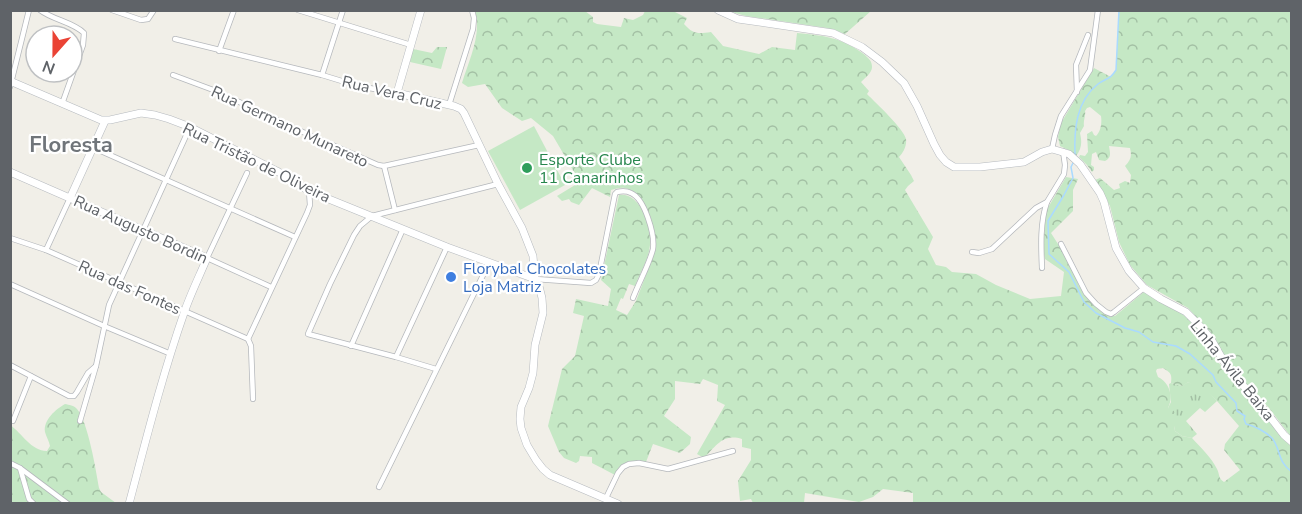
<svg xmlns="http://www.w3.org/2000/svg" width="1302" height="514" font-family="'Nunito Sans',sans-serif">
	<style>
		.grass { fill: url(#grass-tufts) }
		.forest { fill: url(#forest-crowns); fill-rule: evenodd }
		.pitch { fill: #c5e8c5 }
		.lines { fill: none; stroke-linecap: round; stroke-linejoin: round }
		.stream { stroke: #aadaff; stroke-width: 1.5 }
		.street-casing { stroke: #b5b8bc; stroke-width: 6 }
		.secondary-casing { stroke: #b6babf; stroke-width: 8 }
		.street { stroke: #fff; stroke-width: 4.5 }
		.secondary { stroke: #fff; stroke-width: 7 }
		.leisure-dot { fill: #2e9e5b; stroke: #fff; stroke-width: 2 }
		.shop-dot { fill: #3f7fe0; stroke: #fff; stroke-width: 2 }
		.labels { text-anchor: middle; stroke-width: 4.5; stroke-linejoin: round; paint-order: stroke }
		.street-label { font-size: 16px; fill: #5f6368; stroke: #fff }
		.leisure-label { font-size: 16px; fill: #27864d; stroke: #fff; text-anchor: start }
		.shop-label { font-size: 16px; fill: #366cbe; stroke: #fff; text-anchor: start }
		.district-label { font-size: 22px; font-weight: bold; fill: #70757a; stroke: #fff }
	</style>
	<defs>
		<pattern id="grass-tufts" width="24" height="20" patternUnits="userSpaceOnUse" patternTransform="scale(1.5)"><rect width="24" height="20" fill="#c5e8c5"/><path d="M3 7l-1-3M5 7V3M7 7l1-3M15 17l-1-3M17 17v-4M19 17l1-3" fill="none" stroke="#a3c0a4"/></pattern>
		<pattern id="forest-crowns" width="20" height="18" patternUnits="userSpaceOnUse" patternTransform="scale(1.5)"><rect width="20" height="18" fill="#c5e8c5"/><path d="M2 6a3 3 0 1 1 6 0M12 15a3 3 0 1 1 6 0" fill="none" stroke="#a3c0a4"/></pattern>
	</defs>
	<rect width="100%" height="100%" fill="#f1efe8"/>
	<path class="grass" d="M1188,382L1206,390L1217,401L1205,412L1200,408L1186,421L1197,434L1192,438L1182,436L1175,431L1174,426L1168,408L1171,402L1169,384L1171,383L1182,386Z"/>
	<g class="forest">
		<path d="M475,11H585L593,17V22L597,24L621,27L624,18L633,20L643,15L645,11H673L687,18L684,24C693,34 697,34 711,32L723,46L759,54L772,47L795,50L797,33C826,36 841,37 865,55C869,59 872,61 872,67C872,73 865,78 861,82L869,91L867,94C876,103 904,129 906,139C907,146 903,153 899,157L911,175L914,181L908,186L905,190L933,237L928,249L936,265L946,267L952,272L976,274L996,285L1030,299L1061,296L1064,272L1045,259L1043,249L1046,211L1066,177L1078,179L1073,190V211L1051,233L1065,255L1074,273L1079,286L1085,294L1109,315L1115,316L1145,291L1182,314L1194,323L1207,340L1217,361L1269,420L1283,439L1291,446V503L913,504V493L883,489L873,497L859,502L805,493L804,503H753L751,499L740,501L738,481L751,460V449L742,447V439C723,433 716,446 704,458L697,454L725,405L717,401L718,385L703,379L700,384L675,381V399L664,416L691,437L690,444L680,453L653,444L646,462C632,460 623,462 615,475L592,463V457L580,456L579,461L576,463L564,458L559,452L548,426L562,369L575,356L584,316L573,313L576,299L608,306L611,289L601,280L619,195C641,192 652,228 650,245C649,259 640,273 635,286L629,284L623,299L621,298L616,310L627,315L636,301L654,254C659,235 648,193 625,188C620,187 616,189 611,190L610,197L592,188L579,205L571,202L569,199L562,201L557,196L580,182L553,136L531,118L522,121L502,108L485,84L468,87L462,83C469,60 482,35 475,11ZM1163,368C1171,373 1172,374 1171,383L1183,386L1188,382L1196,387L1194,392L1197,396L1206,391L1217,401L1239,426L1225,444L1224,450L1240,470L1224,482C1218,478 1220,475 1217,469C1212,458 1200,447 1192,438L1182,436L1175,431L1174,426L1178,421L1175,413L1168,408C1174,396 1169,382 1158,377L1156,371L1157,369Z"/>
		<path d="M728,11H871L845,34L827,28L746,16Z"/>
		<path d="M1119,11H1291V437L1269,408L1230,367L1211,333L1188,308L1147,285L1130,265L1119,242L1110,206L1095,180L1100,178L1114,190L1120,188L1119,184L1125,181L1130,183L1131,175L1125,166C1131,160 1132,156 1130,148L1109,146C1110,153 1112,157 1105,161L1099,160L1096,152L1092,154L1091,165L1094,167V170L1092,172L1087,165L1079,157L1080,155L1085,156L1088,152L1087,134L1092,131L1094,135L1096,136C1101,131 1102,123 1101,116L1090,107L1087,108L1085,111C1086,115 1083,121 1084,126L1080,133C1082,142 1082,148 1076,156L1068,150L1060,146L1058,137L1061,123L1094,68L1111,77L1116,70Z"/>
		<path d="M437,47H447L441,69L410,62L413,49L432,53Z"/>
		<path d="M65,404C69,405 74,405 77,409C88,422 96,470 99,488L101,492L116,503H11L10,425C22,433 31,451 47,451L50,446C49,441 46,436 45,432C43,420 56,409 65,404Z"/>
	</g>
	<path class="pitch" d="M534,126L565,185L520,210L488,151Z"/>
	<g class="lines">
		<g class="stream">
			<path d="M1075,155C1074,130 1076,101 1098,84C1106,78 1110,80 1116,70L1119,10"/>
			<path d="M1073,163L1071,167L1073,178L1064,195L1048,221L1049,254L1069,272L1084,302L1096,313L1125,328L1139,332L1153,342L1176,346L1190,354L1213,375L1216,382L1236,403L1237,411L1245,416L1244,419L1246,424C1255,426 1266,432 1272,438C1281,449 1277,462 1292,472"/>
		</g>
		<defs>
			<g id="street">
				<path d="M40,10C53,20 73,22 84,33L83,45L62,104"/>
				<path d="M112,10L141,20L148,19L154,10"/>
				<path d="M298,10L411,45"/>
				<path d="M175,39L322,75L358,86L397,93"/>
				<path d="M219,51L234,10"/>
				<path d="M173,75L216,91L296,129L378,165L384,166L479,145"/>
				<path d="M322,75L343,10"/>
				<path d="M10,87L29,10"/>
				<path d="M1077,92L1076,65L1088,35"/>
				<path d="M449,105L473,29L474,18L472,10"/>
				<path d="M94,148L295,237"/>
				<path d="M1052,149L1055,135L1061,116L1090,70L1098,10"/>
				<path d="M384,166L395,210"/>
				<path d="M247,173L207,258L271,287"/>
				<path d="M10,238L46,250L248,339"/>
				<path d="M1061,244L1086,293L1096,304L1106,312L1111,314L1114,312L1144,288"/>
				<path d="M46,250L70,198"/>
				<path d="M972,252L979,253L992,249L1036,208L1047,202L1064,174L1065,165L1063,151"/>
				<path d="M1042,268C1041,246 1040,222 1047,202"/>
				<path d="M535,279L591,283L596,280L599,274L615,194L617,192C622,191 627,191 631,193C645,199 655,235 653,249C649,265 639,282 633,298"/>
				<path d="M10,284L104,326L171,354"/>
				<path d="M351,346L403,229"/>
				<path d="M396,357L447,247"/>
				<path d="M10,365L69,396H74L77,392L88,373L96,366L109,305L190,127"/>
				<path d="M436,369L396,357L308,334L330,284L354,235L360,226L372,216L498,184"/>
				<path d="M253,399L251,346L248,339L307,213L310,205L309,191"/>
				<path d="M13,421L31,376"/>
				<path d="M80,421L96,366"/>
				<path d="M10,463L20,468L68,504"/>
				<path d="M20,468L29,499L34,504"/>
				<path d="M379,487L489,263"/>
				<path d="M606,498L618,473L623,467L629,464L639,463L668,469L733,451"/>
			</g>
			<g id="secondary">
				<path d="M421,10L397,93L454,106L461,109L464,113L498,184L522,228L533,256L535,279L539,286L542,298L543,313L535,345L533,373L529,388L521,407L520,419L521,428L527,445L536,460L543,469L550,475L618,504"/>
				<path d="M718,10L738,19L833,33L862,47L882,62L904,83L917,106L934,144L940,155L946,162L954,167H980L1024,162L1042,152L1052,149L1069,154L1080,164L1100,193L1104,202L1116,248L1129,271L1144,288L1161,299L1186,312L1200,326L1211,339L1227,367L1267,413L1284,435L1292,442"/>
				<path d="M10,81L101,120H110L141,113L155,115L169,119L190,127L277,171L309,191L447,247L535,279"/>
				<path d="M10,172L207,258C199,277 190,295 184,313C162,376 146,440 129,504"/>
				<path d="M70,198L105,121"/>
			</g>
		</defs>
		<use href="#street" class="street-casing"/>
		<use href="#secondary" class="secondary-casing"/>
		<use href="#street" class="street"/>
		<use href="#secondary" class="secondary"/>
	</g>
	<circle class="leisure-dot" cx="527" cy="168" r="6"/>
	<circle class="shop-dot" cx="451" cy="277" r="6"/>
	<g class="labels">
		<g class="street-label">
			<text transform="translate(392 92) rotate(13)" y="6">Rua Vera Cruz</text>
			<text transform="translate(290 126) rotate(25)" y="6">Rua Germano Munareto</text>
			<text transform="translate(257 162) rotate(26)" y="6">Rua Tristão de Oliveira</text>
			<text transform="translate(141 229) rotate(24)" y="6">Rua Augusto Bordin</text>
			<text transform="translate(130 287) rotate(24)" y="6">Rua das Fontes</text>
			<text transform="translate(1233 370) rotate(51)" y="6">Linha Ávila Baixa</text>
		</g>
		<g class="leisure-label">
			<text x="539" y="165">Esporte Clube<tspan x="539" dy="18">11 Canarinhos</tspan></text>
		</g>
		<g class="shop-label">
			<text x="463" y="274">Florybal Chocolates<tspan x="463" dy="18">Loja Matriz</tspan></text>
		</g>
		<g class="district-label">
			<text x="71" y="152">Floresta</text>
		</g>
	</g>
	<rect width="1302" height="514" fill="none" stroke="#5f6368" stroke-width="24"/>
	<g transform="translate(54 54) rotate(201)"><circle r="28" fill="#ffffff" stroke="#bfc1c3" stroke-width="1.5"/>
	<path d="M0-4.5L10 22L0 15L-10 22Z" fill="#ea4335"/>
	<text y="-9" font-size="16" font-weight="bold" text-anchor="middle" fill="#5f6368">N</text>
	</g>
</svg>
